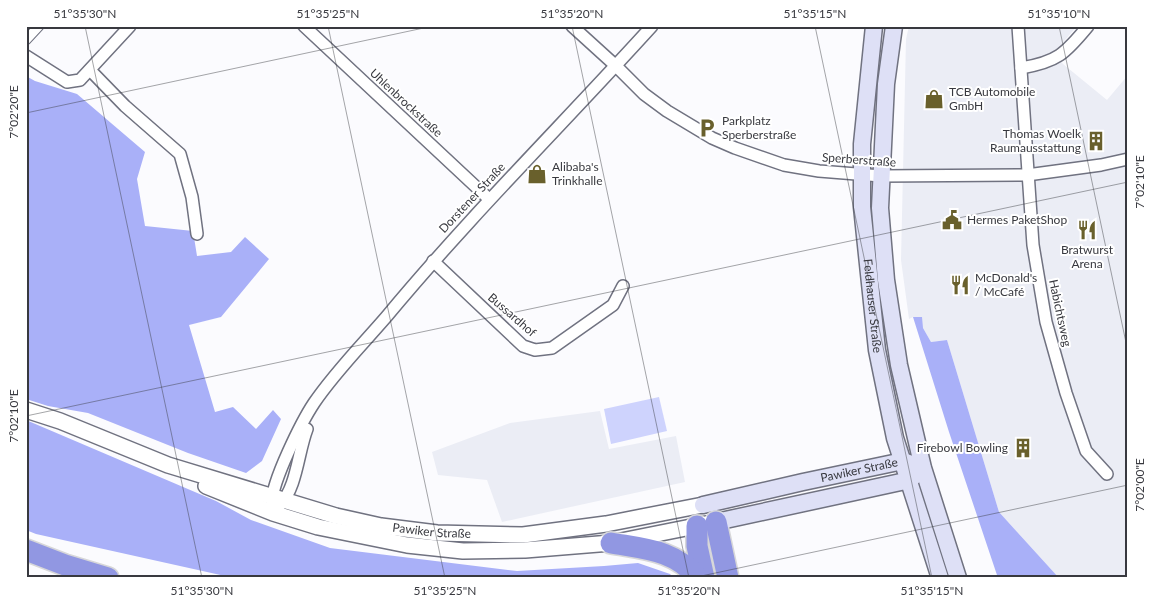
<svg xmlns="http://www.w3.org/2000/svg" width="1154" height="604" font-family="Lato,sans-serif">
	<style>
		.built { fill: #ebedf5 }
		.green { fill: #ced3fd }
		.forest { fill: #a9b0f8 }
		.lines { fill: none; stroke-linecap: round; stroke-linejoin: round }
		.pedestrian-casing { stroke: #707280; stroke-width: 11 }
		.minor-casing { stroke: #707280; stroke-width: 14 }
		.tertiary-casing { stroke: #707280; stroke-width: 18 }
		.secondary-casing { stroke: #707280; stroke-width: 19 }
		.motorway-casing { stroke: #d7d7d9; stroke-width: 24 }
		.pedestrian { stroke: #fff; stroke-width: 9 }
		.minor { stroke: #fff; stroke-width: 11 }
		.tertiary { stroke: #fff; stroke-width: 15 }
		.secondary { stroke: #dee0f6; stroke-width: 16 }
		.motorway { stroke: #9197e2; stroke-width: 21 }
		.ticks { fill: none; stroke: #38393f; stroke-width: 1; stroke-opacity: 0.45 }
		.labels { text-anchor: middle; stroke-width: 4; stroke-linejoin: round; paint-order: stroke }
		.poi-label { font-size: 12px; fill: #38393f; stroke: #fff; text-anchor: start }
		.street-label { font-size: 12px; fill: #38393f; stroke: #fff }
		.neatline { fill: none; stroke: #38393f; stroke-width: 2 }
		.ticks-label { font-size: 12px; text-anchor: middle; fill: #38393f }
	</style>
	<rect width="100%" height="100%" fill="#fbfbfe"/>
	<g class="built">
		<path d="M909,26H1077L1054,53L1063,64L1107,100L1128,75V578H1059L999,512L947,340L931,342L923,328L913,317L909,319L901,260L906,39Z"/>
		<path d="M600,411L609,449L676,436L685,482L502,522L487,480L438,475L432,452L510,423Z"/>
	</g>
	<path class="green" d="M659,397L667,431L611,444L604,409Z"/>
	<g class="forest">
		<path d="M26,76L35,81L77,94L145,152L137,179L145,226L193,231L197,256L231,252L245,237L269,259L221,317L189,325L215,412L233,407L256,429L273,410L281,419L262,461L246,473L188,453L88,413L48,406L26,399Z"/>
		<path d="M913,317H922L923,328L931,342L947,340L999,512L1059,578H998L949,432Z"/>
		<path d="M26,420L216,501L251,520L330,548L517,571L604,566L638,563L670,574L674,578H234L36,534L26,530Z"/>
	</g>
	<g class="lines">
		<defs>
			<path id="pedestrian" d="M26,40L39,26"/>
			<g id="minor">
				<path d="M304,26L489,199"/>
				<path d="M572,26L616,66L644,94L667,111L712,138L735,148L784,165L819,171L881,176L1027,175L1101,165L1128,159"/>
				<path d="M1018,26L1033,245L1046,322L1066,393L1086,451L1107,474"/>
				<path d="M26,56L67,82L80,80L130,26"/>
				<path d="M1021,68C1057,62 1065,54 1088,26"/>
				<path d="M90,70L125,106L180,154L192,197L197,234"/>
				<path d="M433,261L523,346L535,350L552,348L613,305L623,286"/>
				<path d="M272,503C271,483 302,421 314,403C335,372 363,344 387,316C471,215 564,123 652,26"/>
				<path d="M280,505C297,487 298,452 307,429"/>
			</g>
			<g id="tertiary">
				<path id="s1" d="M26,410L60,421L168,465L336,516L381,526L437,533L523,535L606,524L703,505"/>
				<path d="M206,486L273,513L318,527L407,545L463,551L525,550L611,543L706,524"/>
			</g>
			<g id="secondary">
				<path id="s2" d="M874,26L862,144V207L877,350L895,438L940,578"/>
				<path d="M894,26L886,84L880,208L886,280L899,365L923,468L958,578"/>
				<path id="s3" d="M703,505L803,482L903,461L912,464"/>
				<path d="M716,522L910,480L917,473"/>
			</g>
			<g id="motorway">
				<path d="M716,522L728,578"/>
				<path d="M697,526V546L704,578"/>
				<path d="M611,543C645,549 675,550 698,578"/>
				<path d="M26,550L65,565L108,578"/>
			</g>
		</defs>
		<use href="#pedestrian" class="pedestrian-casing"/>
		<use href="#minor" class="minor-casing"/>
		<use href="#tertiary" class="tertiary-casing"/>
		<use href="#secondary" class="secondary-casing"/>
		<use href="#motorway" class="motorway-casing"/>
		<use href="#pedestrian" class="pedestrian"/>
		<use href="#minor" class="minor"/>
		<use href="#tertiary" class="tertiary"/>
		<use href="#secondary" class="secondary"/>
		<use href="#motorway" class="motorway"/>
	</g>
	<path class="ticks" d="M85,26L202,578M328,26L445,578M572,26L689,578M815,26L932,578M1059,26L1128,352M26,113L433,26M26,416L1128,182M692,578L1128,485"/>
	<defs>
		<symbol id="shop-bare" viewBox="-9 -9 18 18"><path d="M-5-2.5h2.3a2.7 3.5 0 0 1 5.4 0H5L5.5 6h-11ZM-1.5-2.5h3a1.5 2.3 0 0 0-3 0Z" fill="#69602c" stroke="#fff" stroke-width="2.5" paint-order="stroke"/></symbol>
		<symbol id="parking-bare" viewBox="-9 -9 18 18"><path d="M-3.5-5.5H1a3.5 3.5 0 0 1 0 7H-1V5.5H-3.5ZM-1-3.4V-.6H.8a1.4 1.4 0 0 0 0-2.8Z" fill="#69602c" stroke="#fff" stroke-width="2.5" paint-order="stroke"/></symbol>
		<symbol id="building-bare" viewBox="-9 -9 18 18"><path d="M-4-6H4V6H1V3H-1V6H-4ZM-2.5-4.3h1.7v1.8h-1.7ZM.8-4.3h1.7v1.8H.8ZM-2.5-1h1.7V.8h-1.7ZM.8-1h1.7V.8H.8Z" fill="#69602c" stroke="#fff" stroke-width="2.5" paint-order="stroke"/></symbol>
		<symbol id="civic-bare" viewBox="-9 -9 18 18"><path d="M-.6-6.5H3V-4.5H.6V-3L4-1V1h2V6H-6V1h2V-1L-.6-3ZM-1.2 2.5V6h2.4V2.5Z" fill="#69602c" stroke="#fff" stroke-width="2.5" paint-order="stroke"/></symbol>
		<symbol id="restaurant-bare" viewBox="-9 -9 18 18"><path d="M-5-6h1v4h1v-4h1v4h1v-4h1v5L-1.5 .5V6h-2V.5L-5-1ZM5-6V6H3V1.5H1.5Q1.5-4 5-6Z" fill="#69602c" stroke="#fff" stroke-width="2.5" paint-order="stroke"/></symbol>
	</defs>
	<g fill-rule="evenodd">
		<use href="#shop-bare" x="920" y="85" width="28" height="28"/>
		<use href="#parking-bare" x="693" y="114" width="28" height="28"/>
		<use href="#building-bare" x="1082" y="127" width="28" height="28"/>
		<use href="#shop-bare" x="523" y="160" width="28" height="28"/>
		<use href="#civic-bare" x="938" y="206" width="28" height="28"/>
		<use href="#restaurant-bare" x="1073" y="216" width="28" height="28"/>
		<use href="#restaurant-bare" x="946" y="271" width="28" height="28"/>
		<use href="#building-bare" x="1009" y="434" width="28" height="28"/>
	</g>
	<g class="labels">
		<g class="poi-label">
			<text x="949" y="96">TCB Automobile<tspan x="949" dy="14">GmbH</tspan></text>
			<text x="722" y="125">Parkplatz<tspan x="722" dy="14">Sperberstraße</tspan></text>
			<text x="1081" y="138" text-anchor="end">Thomas Woelk<tspan x="1081" dy="14">Raumausstattung</tspan></text>
			<text x="552" y="171">Alibaba's<tspan x="552" dy="14">Trinkhalle</tspan></text>
			<text x="967" y="224">Hermes PaketShop</text>
			<text x="1087" y="254" text-anchor="middle">Bratwurst<tspan x="1087" dy="14">Arena</tspan></text>
			<text x="975" y="282">McDonald's<tspan x="975" dy="14">/ McCafé</tspan></text>
			<text x="1008" y="452" text-anchor="end">Firebowl Bowling</text>
		</g>
		<g class="street-label">
			<text transform="translate(406 103) rotate(43)" y="4">Uhlenbrockstraße</text>
			<text transform="translate(859 160) rotate(4)" y="4">Sperberstraße</text>
			<text transform="translate(472 198) rotate(-47)" y="4">Dorstener Straße</text>
			<text dy="4" stroke="none"><textPath href="#s2" startOffset="281">Feldhauser Straße</textPath></text>
			<text transform="translate(1060 313) rotate(78)" y="4">Habichtsweg</text>
			<text transform="translate(512 315) rotate(41)" y="4">Bussardhof</text>
			<text dy="4" stroke="none"><textPath href="#s3" startOffset="160">Pawiker Straße</textPath></text>
			<text dy="4" stroke="none"><textPath href="#s1" startOffset="425">Pawiker Straße</textPath></text>
		</g>
	</g>
	<rect width="1154" height="604" fill="none" stroke="#ffffff" stroke-width="55"/>
	<rect x="28" y="28" width="1098" height="548" class="neatline"/>
	<g class="ticks-label">
		<text x="85" y="18">51°35'30"N</text>
		<text x="328" y="18">51°35'25"N</text>
		<text x="572" y="18">51°35'20"N</text>
		<text x="815" y="18">51°35'15"N</text>
		<text x="1059" y="18">51°35'10"N</text>
		<text transform="translate(14 112) rotate(-90)" y="4">7°02'20"E</text>
		<text transform="translate(1140 182) rotate(-90)" y="4">7°02'10"E</text>
		<text transform="translate(14 416) rotate(-90)" y="4">7°02'10"E</text>
		<text transform="translate(1140 485) rotate(-90)" y="4">7°02'00"E</text>
		<text x="202" y="595">51°35'30"N</text>
		<text x="445" y="595">51°35'25"N</text>
		<text x="689" y="595">51°35'20"N</text>
		<text x="932" y="595">51°35'15"N</text>
	</g>
</svg>
